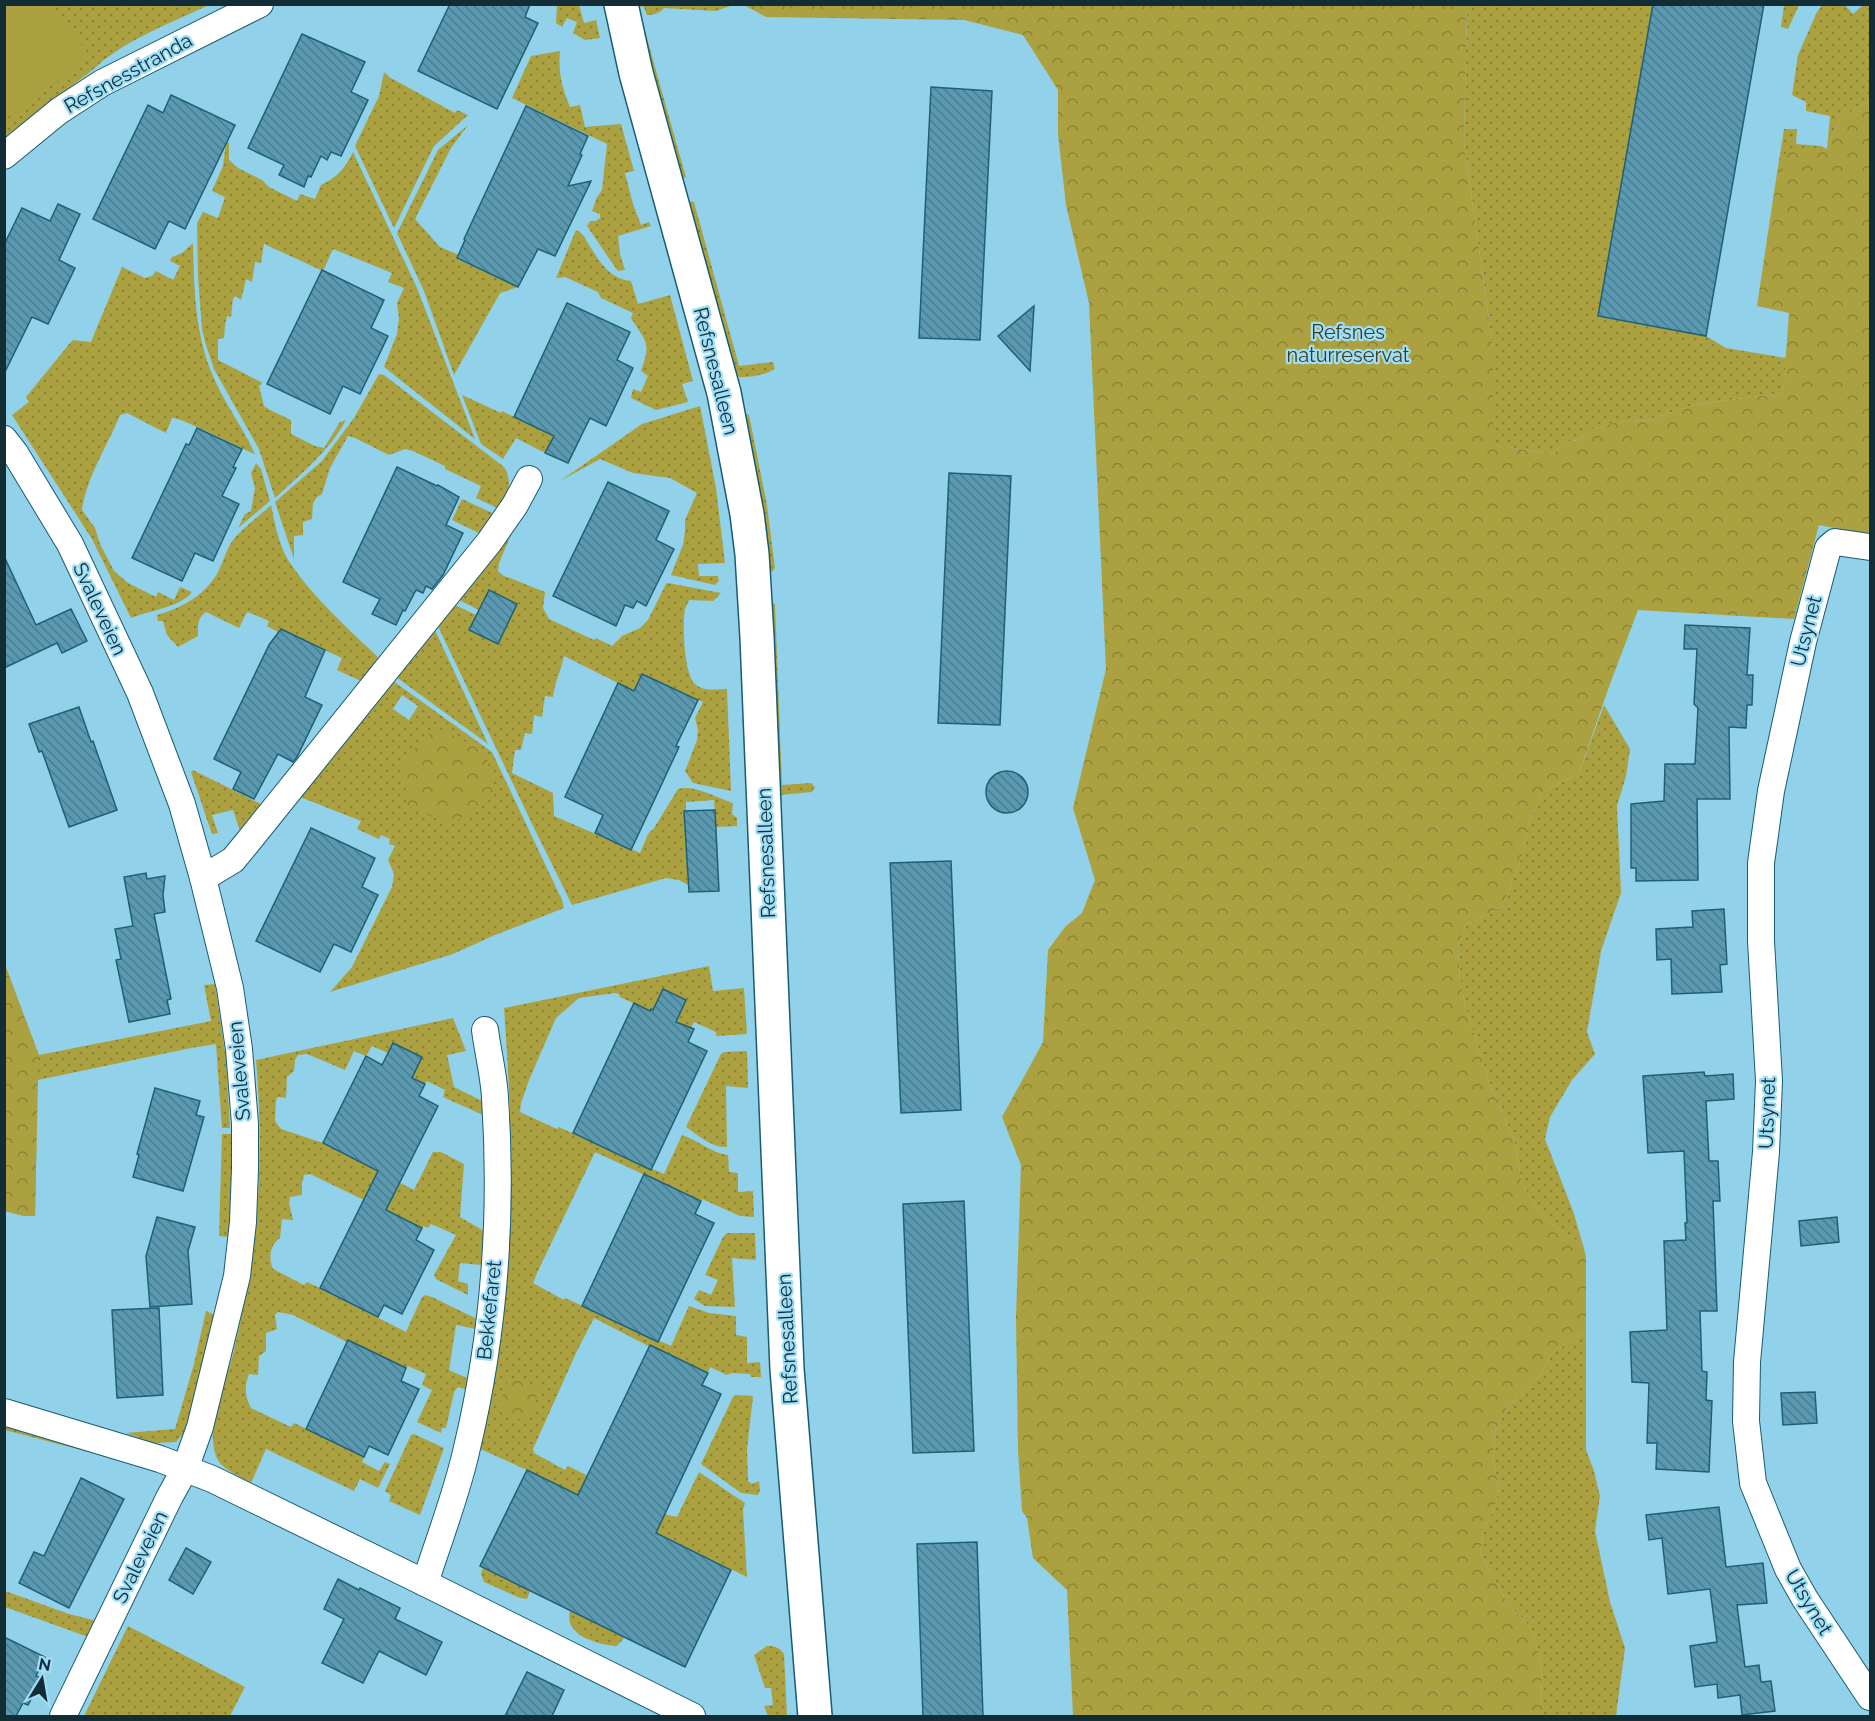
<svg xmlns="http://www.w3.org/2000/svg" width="1875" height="1721" font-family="Raleway,sans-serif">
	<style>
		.grass { fill: url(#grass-dots); fill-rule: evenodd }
		.forest { fill: url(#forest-crowns) }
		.garden { fill: #aca140 }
		.building { fill: url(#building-back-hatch); stroke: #1e6176; stroke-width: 1.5 }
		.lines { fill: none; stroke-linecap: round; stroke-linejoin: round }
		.street-casing { stroke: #185c71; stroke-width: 28 }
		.secondary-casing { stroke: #185c71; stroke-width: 36 }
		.street { stroke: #fff; stroke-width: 26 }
		.secondary { stroke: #fff; stroke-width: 33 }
		.labels { text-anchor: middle; stroke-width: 4.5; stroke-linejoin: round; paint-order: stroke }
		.street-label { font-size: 20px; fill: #122d36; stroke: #9edef6 }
		.park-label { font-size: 20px; fill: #3e3b23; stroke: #9edef6 }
	</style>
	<defs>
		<pattern id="grass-dots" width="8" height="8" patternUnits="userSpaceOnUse" patternTransform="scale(1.5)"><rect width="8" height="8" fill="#aca140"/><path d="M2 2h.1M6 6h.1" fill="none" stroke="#8b8436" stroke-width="1.8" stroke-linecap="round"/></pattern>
		<pattern id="forest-crowns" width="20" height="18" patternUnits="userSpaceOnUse" patternTransform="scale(1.5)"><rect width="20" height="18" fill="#aca140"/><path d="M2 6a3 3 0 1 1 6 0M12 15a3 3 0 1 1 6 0" fill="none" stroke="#8b8436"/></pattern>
		<pattern id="building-back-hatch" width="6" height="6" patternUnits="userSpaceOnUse" patternTransform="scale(1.5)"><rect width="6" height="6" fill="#5a99b0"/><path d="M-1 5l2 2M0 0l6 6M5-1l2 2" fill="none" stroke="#497d90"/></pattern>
	</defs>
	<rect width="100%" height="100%" fill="#91d1e9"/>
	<g class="grass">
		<path d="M5,5H209C175,21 121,42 95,68L5,137Z"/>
		<path d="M557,5H579L584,23L596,20L600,38L585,40L573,33L577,22L567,18L562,27L556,23Z"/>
		<path d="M635,5H733L716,11L664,8C660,13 654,15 647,15L644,7Z"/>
		<path d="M1467,5H1653L1598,316L1706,336L1726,348L1786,358L1783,393L1698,404L1647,420L1617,422L1593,429L1579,440L1564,442L1553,454L1493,445V349L1464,142Z"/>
		<path d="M1784,5H1799L1788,29L1781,27Z"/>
		<path d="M1822,5H1845L1853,14L1863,5H1870V101L1840,118L1827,149L1775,186L1784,129H1797L1796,144L1821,146L1827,149L1830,116L1806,111V102L1792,95L1798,55L1817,12Z"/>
		<path d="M639,23L643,24L685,174L686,177L681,179Z"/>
		<path d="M560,51C558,72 562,88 570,107L580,105L585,127L621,124L634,171L625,173L633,204L641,225L649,222L651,226L618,236L620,254L625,270L618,271L615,267L587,226L590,221H596L600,218V214L592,211L597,197L602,190L607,144L512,98L531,56Z"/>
		<path d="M384,72L389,77L455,113L457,110L468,115L434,146L394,228L355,146L379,96Z"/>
		<path d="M468,125L451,148L415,219L440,247L459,255L457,259L518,287L500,293L454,375L424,291L397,233L438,150Z"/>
		<path d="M226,142L229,143V160L238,168L262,180L269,187L297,201L300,194L315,199L321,185C338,177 345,168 353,152L417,288L475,439L384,367L397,334L399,318L397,303L404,288L388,282L392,273L333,249L323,271L264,244L261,263L255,262L252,282L246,279L241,300L236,296L233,298L231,317L227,316L225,325L224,338L218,339V360L261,382L262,384L259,386L264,406L270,410L291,420V434L315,446L324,448L340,422L346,420C329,451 301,474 275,498L259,449L214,369L205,342L202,329L198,277L197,223L203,212L218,218L225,197L212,191L223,166Z"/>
		<path d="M687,201L694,202L739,366L773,362L775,369C765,375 746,379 735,376Z"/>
		<path d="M576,230C584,233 586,241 591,248C601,264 611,279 631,281L638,304L670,295L693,381L682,384L688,402L656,410L631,398L633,389L641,392L648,376L641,371C651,342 647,343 631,318L633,313L601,298L598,292L565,277L556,278Z"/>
		<path d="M193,243C194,289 195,334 213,376C224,403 243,427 255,454C240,448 181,417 172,418L166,433L127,413L120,415C107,447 87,476 82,510L95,528L100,544L114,571L128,583L156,597L158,592L174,600L180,587L192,592C181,607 148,611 131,618L92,539L12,415L29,402L26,397L70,343L73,340L91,342L122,267L145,278L152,276L156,271L173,280L180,266L170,261L172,257L182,253Z"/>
		<path d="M379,374L384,375L504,467C513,480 508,496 502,510L476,498L481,486L445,469V466L413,451L405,449L389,455L355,438L348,436L330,468L322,494L317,497L313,503L312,519L303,522V535L294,536V559L275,502L322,461L354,418Z"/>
		<path d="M462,395L501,413L502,411L554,436L545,453L516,438L503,459L481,444Z"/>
		<path d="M700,406L716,488L725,563L698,564L699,576H718L719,581L715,585L671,575L683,545L685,531V520L697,493L670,478L633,473L600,459L560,481L642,424Z"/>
		<path d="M743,413L749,415L767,505L775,568L772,572H769Z"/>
		<path d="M256,463L261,469L270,501L238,528L245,514L251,511L255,488L251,473Z"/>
		<path d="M462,499L499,516L483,535L452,520Z"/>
		<path d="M271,505C275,524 279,547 290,563C315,600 351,631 383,662L365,683L337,670L342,658L280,629L278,632L267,626L269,621L248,612L246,614L239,628L206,612C197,618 198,626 198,636L178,647L167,635L163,621H158L157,615C181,608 203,597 217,574C223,563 226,550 233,540C241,529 261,515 271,505Z"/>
		<path d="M514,528L499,563L498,571L502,575L545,592L543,608L549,619L594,640L596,638L612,646L622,636L640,628L648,620L666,584L668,583L721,593L713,601L689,600C688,603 686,606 685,609C682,623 684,674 695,684C703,692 717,689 727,689L731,791L693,783L685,771L697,740L698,730L695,718L703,702L642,674L634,691L564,656C561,671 555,681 553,697L545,696L542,717L534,715L532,734L525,733L521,750H515L512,773L553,793L554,816L640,853L648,834L654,828L678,789C693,784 718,798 733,803L732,814L737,818V826L716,827L714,800L686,802V811L684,812L688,885L679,880L666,878L572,905L534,828L435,620L449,602L476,615L470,630L517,604L489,590L479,610L453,597Z"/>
		<path d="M770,601L775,604L782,785L811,783L815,787L812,792L780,795Z"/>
		<path d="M432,624L488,744L392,674Z"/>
		<path d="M389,678L492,752L562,900L564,908L495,935L453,954L330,992L352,967L392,887L394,874L388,860L395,846L389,844L390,839L381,835L379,839L357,829L361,821L295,795ZM402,695L418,706L409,720L393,709Z"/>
		<path d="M1604,705L1630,749L1626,776L1617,806L1621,893L1601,951L1587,1032L1595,1054L1572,1080L1550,1117L1545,1139L1573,1211L1583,1245L1550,1223L1539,1211L1522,1184L1514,1140L1489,1082L1465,1005L1460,978L1458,948L1466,925L1503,906L1522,856L1529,822L1543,792L1579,773Z"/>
		<path d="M193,770L267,807L241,834L233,810L212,815L218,833L212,834L191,772Z"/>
		<path d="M4,962L39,1055L211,1021L204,985L215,984L226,1059L230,1128H222L216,1044L191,1048L38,1080L35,1216H24L5,1211Z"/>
		<path d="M709,966L713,991L744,988L747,1034L716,1036V1032L694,1022L691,1028L676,1021L686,1000L663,989L653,1010L650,1011L620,997L619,994L615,993L579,998L556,1018L529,1080L521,1103L520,1112L557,1129L559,1127L636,1163L637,1162L664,1174L682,1135C698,1140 711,1153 728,1155L729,1172L738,1173V1192L753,1191L754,1217L740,1216L702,1199L701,1201L595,1152L537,1273L533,1283L564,1300L565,1298L671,1346L689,1306L709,1313L736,1316V1335L747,1337V1363L760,1362L761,1377H751L750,1374L731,1373L727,1375L710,1367L708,1373L665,1352L664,1354L594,1318L577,1351L533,1449L534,1453L565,1470L568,1466L668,1515L677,1517L699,1472L745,1503L743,1510L747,1577L527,1470L478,1448C489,1399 500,1350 505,1300C515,1203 511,1104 504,1008Z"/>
		<path d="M453,1018L466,1051L447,1055L454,1087L482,1101L483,1115L443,1097L445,1090L427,1081L425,1084L412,1078L422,1057L393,1043L388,1053L372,1046L366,1056L354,1051L345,1070L307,1054L298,1055L295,1060L294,1071L287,1077L286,1098L278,1097L276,1100L275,1121L281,1129L323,1143L414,1190L433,1152H441L464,1164L460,1217L484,1231L482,1265L460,1263L458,1281L468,1284V1295L436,1279L434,1275L456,1235L431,1224L428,1228L423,1226L422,1228L310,1174L304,1175L302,1183V1195L290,1197L289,1203L293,1220L282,1219L280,1238C270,1245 268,1258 273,1269L304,1285L307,1282L320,1288L406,1332L422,1297L425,1295L432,1297L477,1319L476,1329L456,1325L449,1370L469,1379L465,1389L458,1387L454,1392L446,1428H442L441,1433L417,1422L432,1390L422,1385L426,1374L408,1366L406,1368L364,1348L347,1342L293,1315L278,1312L275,1315L277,1329L266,1333V1351L259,1356L258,1375L249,1374C244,1387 245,1397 251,1408L291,1427L294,1423L364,1457L362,1462L379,1471L385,1462L390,1464L378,1488L360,1479L354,1491L266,1449L251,1483C240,1476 220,1469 216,1456C205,1422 225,1386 233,1354C240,1325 246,1295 251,1265C261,1197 262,1128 256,1060Z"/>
		<path d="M747,1051L748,1088L726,1086L727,1147C712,1148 698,1135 686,1127L721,1054L725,1052Z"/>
		<path d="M222,1134H232L230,1237L219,1236Z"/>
		<path d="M727,1233H755L756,1260L732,1258L735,1307L705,1306L694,1299L699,1290L711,1295L718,1280L705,1275L723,1237Z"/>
		<path d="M206,1311L215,1315L186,1430L176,1442L153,1443L126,1433L175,1429L194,1364Z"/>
		<path d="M1586,1332V1450L1594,1471L1600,1496L1595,1531L1610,1602L1625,1648L1616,1716H1544L1542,1708L1541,1660L1531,1628L1507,1602L1480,1554L1484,1529L1495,1507L1499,1488L1493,1460L1495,1432L1506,1409L1540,1376L1553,1352Z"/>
		<path d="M736,1395L753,1396L747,1449L748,1481L752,1484L759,1481L760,1490L758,1495L741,1493L701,1464L733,1397Z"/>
		<path d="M5,1424L138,1465L5,1430Z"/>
		<path d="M414,1434L444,1448L420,1515L389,1501L391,1495L385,1491L411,1435Z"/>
		<path d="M483,1567L530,1591L527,1599L520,1598L484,1582L481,1574Z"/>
		<path d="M5,1591L69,1614L97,1621L91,1638L5,1607Z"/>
		<path d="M570,1611L623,1636L624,1638L617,1646C598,1645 563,1635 570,1611Z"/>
		<path d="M128,1626L245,1687L230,1716H84Z"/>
		<path d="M767,1646C775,1646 779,1647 784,1654L787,1716H768L764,1706L773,1705L771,1688H765L754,1655Z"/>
	</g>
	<g class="forest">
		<path d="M744,5H1467L1464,142L1493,349V445L1553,454L1564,442L1579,440L1593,429L1617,422L1647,420L1698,404L1783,393L1789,313L1757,306L1775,186L1787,150L1827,149L1840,118L1870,101V535L1819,525L1794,619L1638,610L1610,684L1579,773L1543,792L1529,822L1522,856L1503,906L1466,925L1458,948L1460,978L1465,1005L1489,1082L1514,1140L1522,1184L1539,1211L1550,1223L1583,1245L1586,1256V1332L1553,1352L1540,1376L1506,1409L1495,1432L1493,1460L1499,1488L1495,1507L1484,1529L1480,1554L1507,1602L1531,1628L1541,1660L1542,1707L1544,1716H1073L1067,1590L1033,1558L1027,1518L1022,1511L1018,1450L1016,1317L1021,1165L1002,1117L1043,1042L1048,950L1065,927L1082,913L1095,880L1073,808L1106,669L1089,303L1066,205L1058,134V90L1023,35L964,20L766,17Z"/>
		<path d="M436,727L486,752L494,797L450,825L408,806L402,760Z"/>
		<path d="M4,962L38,1055L35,1216H24L5,1211Z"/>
		<path d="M509,1377L540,1387L528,1422L497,1411Z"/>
	</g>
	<path class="garden" d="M5,4L50,5L91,57L5,119Z"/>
	<g class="building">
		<path d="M450,4H530L525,17L538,23L497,109L418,71Z"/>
		<path d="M1653,4H1764L1706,336L1598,316Z"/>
		<path d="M302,34L365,62L351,92L368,100L341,156L331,152L327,160L321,156L311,177L308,176L304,187L279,175L284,165L248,148Z"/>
		<path d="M931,87L992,91L980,340L919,338Z"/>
		<path d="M171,95L235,125L185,229L169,221L155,249L93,219L148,105L163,113Z"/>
		<path d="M526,106L588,136L580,154L582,155L568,186L591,181L555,256L538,249L518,287L457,258L465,240L464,239Z"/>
		<path d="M58,204L80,214L59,260L75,268L48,324L32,317L4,374V245L22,208L50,221Z"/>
		<path d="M322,270L384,300L371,328L388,336L360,394L343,386L330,414L267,384Z"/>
		<path d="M567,303L630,332L617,360L633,368L606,426L590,418L568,463L545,453L554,436L514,417Z"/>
		<path d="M1034,306L1030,371L998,336Z"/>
		<path d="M197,428L242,449L233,467L236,468L222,496L239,504L213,561L195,553L182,581L132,558L186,444L189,445Z"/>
		<path d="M397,467L437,486L438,485L459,497L446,525L463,533L443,575L432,589L426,586L423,593L416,590L405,611L403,610L396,625L372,614L380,599L343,582Z"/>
		<path d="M949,473L1011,476L1000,725L938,723Z"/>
		<path d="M608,482L669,511L656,540L674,549L646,606L637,601L633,608L625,605L616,626L553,596Z"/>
		<path d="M4,556L36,625L71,609L87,641L62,653L57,643L4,668Z"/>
		<path d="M489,590L517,604L498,644L469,630Z"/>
		<path d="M1685,625L1750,628L1747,675H1753L1752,705H1747L1746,728L1729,727L1730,799H1697L1698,880L1636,881V868H1631V804L1664,801L1665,764H1695L1698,708L1694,704L1697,649H1684Z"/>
		<path d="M281,629L325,650L305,697L322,705L297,757L293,762L278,754L254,799L233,789L241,772L214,759L269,645Z"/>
		<path d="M642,674L698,700L676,746L679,747L631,850L595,833L603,815L565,797L618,683L634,691Z"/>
		<path d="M79,707L91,742L93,741L117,810L69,827L42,751L39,752L29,724Z"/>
		<circle cx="1007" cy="792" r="21"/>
		<path d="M715,810L719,891L689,892L684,811Z"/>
		<path d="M311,828L375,858L362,887L378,895L351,952L334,944L320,972L256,941Z"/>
		<path d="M951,861L961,1110L901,1113L890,863Z"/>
		<path d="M146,873L147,879L165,876L163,895L165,912L154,914L171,999L167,1000L170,1014L129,1022L116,960L121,959L115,929L133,926L124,877Z"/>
		<path d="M1724,909L1727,964L1720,965L1722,992L1672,994L1671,959L1657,960L1656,929L1693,927L1692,911Z"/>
		<path d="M663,989L686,1000L676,1022L694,1029L688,1042L707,1051L651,1170L573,1133L634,1003L650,1011L651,1009L653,1010Z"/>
		<path d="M393,1043L422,1057L412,1078L425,1084L419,1096L438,1106L386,1210L422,1228L416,1240L434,1250L402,1314L384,1305L378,1317L320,1288L378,1171L323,1143L366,1056L382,1065Z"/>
		<path d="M1704,1072L1705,1076L1733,1074L1734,1099L1706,1101L1709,1161H1718L1720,1201H1713L1717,1311H1700L1702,1371L1707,1372L1706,1400L1712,1401L1709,1472L1656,1469L1657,1443H1647L1649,1383L1632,1382L1630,1332L1667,1330L1664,1241L1686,1240L1685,1223H1687L1684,1151L1648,1153L1643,1076Z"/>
		<path d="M155,1088L200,1101L196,1115L204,1117L183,1191L133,1177L139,1155L137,1154Z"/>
		<path d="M644,1174L701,1201L695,1214L714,1223L658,1342L582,1306Z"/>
		<path d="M964,1201L974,1451L913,1453L903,1204Z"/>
		<path d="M157,1217L195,1227L188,1251L192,1304L150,1307L146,1256Z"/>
		<path d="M1837,1217L1839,1242L1801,1246L1799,1221Z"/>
		<path d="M159,1308L163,1395L117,1398L112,1310Z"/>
		<path d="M348,1340L406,1368L401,1381L419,1389L388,1455L369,1446L364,1457L306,1429Z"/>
		<path d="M650,1345L708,1373L702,1385L721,1394L656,1533L731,1570L685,1667L480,1566L527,1470L578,1495Z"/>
		<path d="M1815,1392L1817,1423L1783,1425L1781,1393Z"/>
		<path d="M81,1478L124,1499L69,1608L19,1583L34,1552L44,1556Z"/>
		<path d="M1719,1507L1726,1567L1763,1563L1767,1603L1737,1605L1745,1667L1759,1665L1761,1682L1771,1681L1775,1711L1742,1715L1740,1695L1718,1698L1717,1684L1695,1687L1690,1646L1717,1642L1710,1589L1668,1594L1662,1538L1649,1540L1646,1515Z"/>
		<path d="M977,1542L983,1716H923L917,1544Z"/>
		<path d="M186,1548L211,1562L193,1594L169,1580Z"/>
		<path d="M338,1579L359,1590L360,1588L400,1608L395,1619L442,1642L426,1675L379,1651L363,1683L322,1663L344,1619L324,1609Z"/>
		<path d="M4,1637L45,1657L36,1676L42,1678L28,1705L23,1703L16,1716H4Z"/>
		<path d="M527,1672L564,1690L552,1716H505Z"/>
	</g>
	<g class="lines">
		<defs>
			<g id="street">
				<path d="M4,156L59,111L102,83L260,4"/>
				<path d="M4,439L15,453L70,544L140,693L182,804L203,878L230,988L239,1049L245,1124V1169L243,1222L237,1276L200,1427L185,1469L169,1498L63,1716"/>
				<path d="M1870,547L1835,542L1828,548L1803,642L1771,791L1761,863V941L1769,1081L1766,1152L1747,1362L1746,1421L1753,1483L1788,1569L1805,1599L1870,1697"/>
				<path d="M203,878L233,860L247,843L490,541L515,505L529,479"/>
				<path d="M4,1412L160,1459L212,1479L425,1583L692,1716"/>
				<path d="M425,1583C439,1539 456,1496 466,1452C494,1336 503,1217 495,1098C494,1076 488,1053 485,1030"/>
			</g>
			<path id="secondary" d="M621,4L636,73L724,393L747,514L752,554L757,637L787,1369L815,1716"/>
		</defs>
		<use href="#street" class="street-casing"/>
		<use href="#secondary" class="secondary-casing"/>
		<use href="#street" class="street"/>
		<use href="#secondary" class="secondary"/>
	</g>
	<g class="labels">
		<g class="street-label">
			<text transform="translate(128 73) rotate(-29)" y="7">Refsnesstranda</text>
			<text transform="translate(716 371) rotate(76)" y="7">Refsnesalleen</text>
			<text transform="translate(100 609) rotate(65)" y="7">Svaleveien</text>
			<text transform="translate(1806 631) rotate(-76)" y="7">Utsynet</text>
			<text transform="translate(766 853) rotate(-92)" y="7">Refsnesalleen</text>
			<text transform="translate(239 1071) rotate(-95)" y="7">Svaleveien</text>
			<text transform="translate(1767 1113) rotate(-88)" y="7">Utsynet</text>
			<text transform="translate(489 1310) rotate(-84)" y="7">Bekkefaret</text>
			<text transform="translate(787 1339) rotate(-93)" y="7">Refsnesalleen</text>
			<text transform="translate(140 1557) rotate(-64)" y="7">Svaleveien</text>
			<text transform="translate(1809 1602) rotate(59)" y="7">Utsynet</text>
		</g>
		<g class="park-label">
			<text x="1348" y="339">Refsnes<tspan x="1348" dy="23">naturreservat</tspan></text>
		</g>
	</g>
	<rect width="1875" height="1721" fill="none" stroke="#122d36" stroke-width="12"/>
	<g transform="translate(42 1679) rotate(11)" stroke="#9edef6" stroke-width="4.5" paint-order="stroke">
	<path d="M0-4.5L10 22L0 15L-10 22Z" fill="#122d36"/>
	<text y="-9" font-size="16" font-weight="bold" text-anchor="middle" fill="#122d36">N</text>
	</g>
</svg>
